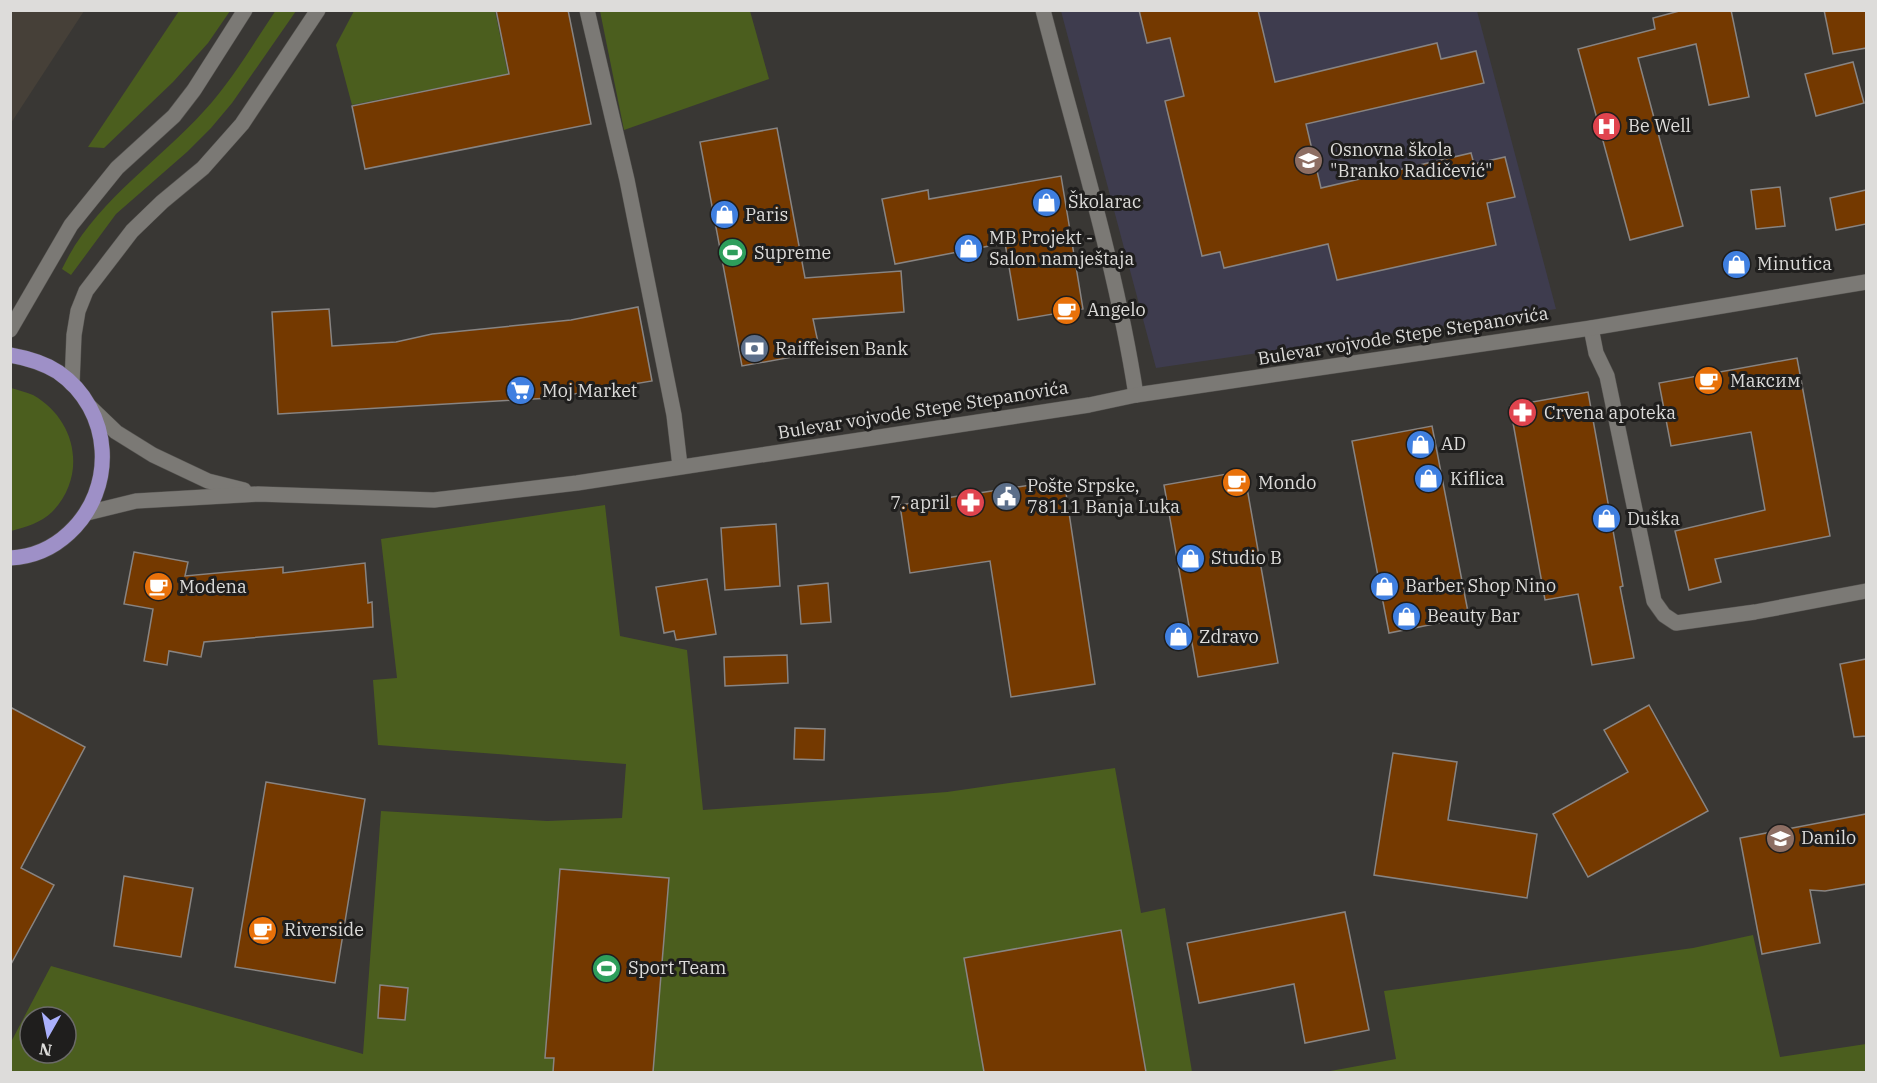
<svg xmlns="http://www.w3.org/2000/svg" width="1877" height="1083" font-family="'IBM Plex Serif',serif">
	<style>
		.built { fill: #464038 }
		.education { fill: #3e3c4e }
		.green { fill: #4b5e1e; fill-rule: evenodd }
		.building { fill: #743900; stroke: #888482; stroke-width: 1.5 }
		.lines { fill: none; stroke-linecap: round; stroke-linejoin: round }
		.minor-casing { stroke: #555350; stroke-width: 16 }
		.tertiary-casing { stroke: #555350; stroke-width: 16 }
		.secondary-casing { stroke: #555350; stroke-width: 16 }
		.primary-casing { stroke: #555350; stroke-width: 16 }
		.minor { stroke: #7b7975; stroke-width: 15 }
		.tertiary { stroke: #7b7975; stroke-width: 15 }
		.secondary { stroke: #7b7975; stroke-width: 15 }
		.primary { stroke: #9e90c7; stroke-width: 15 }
		.labels { text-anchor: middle; stroke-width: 6; stroke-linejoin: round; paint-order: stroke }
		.poi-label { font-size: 18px; fill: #dddcda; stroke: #1f1e1d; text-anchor: start }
		.street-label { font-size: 18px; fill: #dddcda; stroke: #1f1e1d }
	</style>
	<rect width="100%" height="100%" fill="#393734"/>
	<path class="built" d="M11,10L84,11L11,123H10Z"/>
	<path class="education" d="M1061,11H1477L1556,309L1156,368Z"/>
	<g class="green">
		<path d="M276,10L296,11L232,103L211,128L187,152L116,214L71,275L62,269C93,203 156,164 204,111C232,81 253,44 276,10Z"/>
		<path d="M179,11H230L208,43L173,82L104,148L88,147Z"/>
		<path d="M354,11H495L508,74L352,105L336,45Z"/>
		<path d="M600,11H750L769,79L624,130Z"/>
		<path d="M11,388C18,390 26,392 33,395C76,419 88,475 52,512C41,523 25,527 11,531Z"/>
		<path d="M605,505L620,636L687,650L703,810L947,792L1115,768L1141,913L1165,908L1192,1072H11V1042L51,966L363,1054L381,811L547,821L622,818L626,764L378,745L373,680L397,678L381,539ZM30,1017H66V1053H30Z"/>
		<path d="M1753,935L1780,1057L1866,1044V1072H1325L1396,1059L1384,991L1693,948Z"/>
	</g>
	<g class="building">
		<path d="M496,10H568L591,124L365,169L352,106L509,74Z"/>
		<path d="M1139,10H1258L1275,82L1437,43L1441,59L1476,51L1484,83L1306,124L1321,188L1471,153L1474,164L1505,157L1515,197L1487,203L1496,245L1337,280L1328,244L1224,268L1220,252L1202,256L1165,101L1184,96L1170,38L1147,43Z"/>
		<path d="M1683,10H1731L1749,97L1709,105L1696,44L1638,58L1683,226L1630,240L1578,49L1655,29L1653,18Z"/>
		<path d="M1824,10H1866V48L1833,54Z"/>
		<path d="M1853,62L1864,103L1816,116L1805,74Z"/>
		<path d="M777,128L805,278L901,271L904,312L813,319L820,352L742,366L700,142Z"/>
		<path d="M1061,176L1083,309L1018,320L1005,243L895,264L882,199L928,190L929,199Z"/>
		<path d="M1780,187L1785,226L1756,229L1751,190Z"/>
		<path d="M1866,190V224L1836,230L1830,198Z"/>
		<path d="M638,307L652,381L550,398L278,414L272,312L329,309L332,346L396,342L432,334L571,320Z"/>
		<path d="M1797,358L1830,536L1715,559L1721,582L1689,590L1675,531L1765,510L1751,432L1671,446L1659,383Z"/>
		<path d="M1588,392L1623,586L1620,587L1634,658L1592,665L1578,594L1545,600L1510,406Z"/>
		<path d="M1432,426L1469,617L1389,633L1352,441Z"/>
		<path d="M1244,471L1278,663L1198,677L1164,485Z"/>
		<path d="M1064,480L1095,684L1011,697L990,561L910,573L900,505Z"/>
		<path d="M776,524L780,586L725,590L721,528Z"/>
		<path d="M134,552L188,562L185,576L283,567V573L365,563L368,603L372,602L373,627L204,642L201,657L169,651L167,665L144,661L153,609L124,604Z"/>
		<path d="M707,579L716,634L676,640L674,631L664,633L656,587Z"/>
		<path d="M828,583L831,622L801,624L798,586Z"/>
		<path d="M787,655L788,683L725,686L724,657Z"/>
		<path d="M1866,659V736L1854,737L1840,664Z"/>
		<path d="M1649,705L1708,811L1588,877L1553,814L1628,772L1604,730Z"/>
		<path d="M10,707L85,747L21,868L54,885L10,966Z"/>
		<path d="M795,728L825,729L824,760L794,759Z"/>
		<path d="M1393,753L1457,762L1448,820L1537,834L1527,898L1374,875Z"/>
		<path d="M266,782L365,799L335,983L235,967Z"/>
		<path d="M1866,814V884L1825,891L1810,890L1820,943L1762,954L1740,838Z"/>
		<path d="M560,869L669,878L653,1072H553L554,1058H545Z"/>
		<path d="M124,876L193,888L181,957L114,946Z"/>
		<path d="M1345,912L1369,1030L1305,1043L1294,984L1199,1003L1187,943Z"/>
		<path d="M1121,930L1146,1072H984L964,958Z"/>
		<path d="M380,985L408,988L405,1020L378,1018Z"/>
	</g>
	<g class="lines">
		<defs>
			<g id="minor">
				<path d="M587,10L627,180L674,415L680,466"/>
				<path d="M1043,10C1076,138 1116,265 1136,395"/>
				<path d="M1591,328L1596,353L1607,376L1654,601L1664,615L1676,623L1755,612L1866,591"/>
			</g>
			<g id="tertiary">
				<path d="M90,407L116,432L153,455L208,481L244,490"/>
				<path d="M87,513L136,501L258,494L434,500L477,495L577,483L1089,405L1136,395L1591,328L1866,282"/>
			</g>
			<g id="secondary">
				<path d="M10,330L71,225L117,168L174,116L194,90L245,10"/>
				<path d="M72,384L74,335L78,311L86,291L132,231L162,202L203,168L242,124L318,10"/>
			</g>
			<path id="primary" d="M10,355C27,358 44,363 58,372C113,410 117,489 69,533C53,548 32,557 10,558"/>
		</defs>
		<use href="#minor" class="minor-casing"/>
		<use href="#tertiary" class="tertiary-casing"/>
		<use href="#secondary" class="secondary-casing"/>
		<use href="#primary" class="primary-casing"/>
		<use href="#minor" class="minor"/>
		<use href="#tertiary" class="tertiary"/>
		<use href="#secondary" class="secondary"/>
		<use href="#primary" class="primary"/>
	</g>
	<defs>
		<symbol id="hospital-disc" viewBox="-11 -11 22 22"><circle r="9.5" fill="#e0444e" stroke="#1f1e1d"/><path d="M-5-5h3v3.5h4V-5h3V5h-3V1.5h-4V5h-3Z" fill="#fff"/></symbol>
		<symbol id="school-disc" viewBox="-11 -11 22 22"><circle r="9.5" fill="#8d6e63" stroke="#1f1e1d"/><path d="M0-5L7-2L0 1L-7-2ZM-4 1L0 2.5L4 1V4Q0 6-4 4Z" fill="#fff"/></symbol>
		<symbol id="shop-disc" viewBox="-11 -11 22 22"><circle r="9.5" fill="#3f7fe0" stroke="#1f1e1d"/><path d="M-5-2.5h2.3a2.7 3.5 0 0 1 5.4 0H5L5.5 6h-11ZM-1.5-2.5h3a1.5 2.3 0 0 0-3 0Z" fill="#fff"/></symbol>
		<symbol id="stadium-disc" viewBox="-11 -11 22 22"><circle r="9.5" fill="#2e9e5b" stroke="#1f1e1d"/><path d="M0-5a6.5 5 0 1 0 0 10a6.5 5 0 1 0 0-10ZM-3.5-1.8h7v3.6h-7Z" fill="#fff"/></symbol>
		<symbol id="cafe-disc" viewBox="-11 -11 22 22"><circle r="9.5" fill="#e8710a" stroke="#1f1e1d"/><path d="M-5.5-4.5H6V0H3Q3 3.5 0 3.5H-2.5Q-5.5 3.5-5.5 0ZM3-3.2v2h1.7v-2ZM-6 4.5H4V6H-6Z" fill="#fff"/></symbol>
		<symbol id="bank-disc" viewBox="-11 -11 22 22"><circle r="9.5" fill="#5c6f8a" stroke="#1f1e1d"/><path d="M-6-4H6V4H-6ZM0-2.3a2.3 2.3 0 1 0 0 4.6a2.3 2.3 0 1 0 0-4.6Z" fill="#fff"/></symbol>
		<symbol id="supermarket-disc" viewBox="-11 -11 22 22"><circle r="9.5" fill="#3f7fe0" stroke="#1f1e1d"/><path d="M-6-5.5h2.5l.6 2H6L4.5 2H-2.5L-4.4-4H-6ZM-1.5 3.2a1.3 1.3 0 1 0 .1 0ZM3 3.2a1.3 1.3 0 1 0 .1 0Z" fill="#fff"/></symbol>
		<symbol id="pharmacy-disc" viewBox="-11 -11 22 22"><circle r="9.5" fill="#e0444e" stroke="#1f1e1d"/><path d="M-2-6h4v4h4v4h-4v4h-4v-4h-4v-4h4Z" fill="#fff"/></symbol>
		<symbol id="civic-disc" viewBox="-11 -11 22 22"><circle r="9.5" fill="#5c6f8a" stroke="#1f1e1d"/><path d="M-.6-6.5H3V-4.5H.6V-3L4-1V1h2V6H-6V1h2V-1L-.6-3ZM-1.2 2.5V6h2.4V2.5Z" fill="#fff"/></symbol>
	</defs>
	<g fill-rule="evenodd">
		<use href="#hospital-disc" x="1590" y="110" width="33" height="33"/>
		<use href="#school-disc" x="1292" y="144" width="33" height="33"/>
		<use href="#shop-disc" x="1030" y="186" width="33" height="33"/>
		<use href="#shop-disc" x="708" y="198" width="33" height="33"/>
		<use href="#shop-disc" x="952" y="232" width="33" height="33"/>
		<use href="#stadium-disc" x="716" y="236" width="33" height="33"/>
		<use href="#shop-disc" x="1720" y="248" width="33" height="33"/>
		<use href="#cafe-disc" x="1050" y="294" width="33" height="33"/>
		<use href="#bank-disc" x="738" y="332" width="33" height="33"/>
		<use href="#cafe-disc" x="1692" y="364" width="33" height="33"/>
		<use href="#supermarket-disc" x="504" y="374" width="33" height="33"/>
		<use href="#pharmacy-disc" x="1506" y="396" width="33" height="33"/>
		<use href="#shop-disc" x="1404" y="428" width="33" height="33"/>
		<use href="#shop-disc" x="1412" y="462" width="33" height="33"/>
		<use href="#cafe-disc" x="1220" y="466" width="33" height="33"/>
		<use href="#civic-disc" x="990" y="480" width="33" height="33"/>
		<use href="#pharmacy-disc" x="954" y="486" width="33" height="33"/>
		<use href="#shop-disc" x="1590" y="502" width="33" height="33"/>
		<use href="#shop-disc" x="1174" y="542" width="33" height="33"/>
		<use href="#shop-disc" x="1368" y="570" width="33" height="33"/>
		<use href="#cafe-disc" x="142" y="570" width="33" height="33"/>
		<use href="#shop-disc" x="1390" y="600" width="33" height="33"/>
		<use href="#shop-disc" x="1162" y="620" width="33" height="33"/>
		<use href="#school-disc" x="1764" y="822" width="33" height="33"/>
		<use href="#cafe-disc" x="246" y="914" width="33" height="33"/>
		<use href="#stadium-disc" x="590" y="952" width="33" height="33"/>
	</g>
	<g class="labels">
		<g class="poi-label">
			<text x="1628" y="132">Be Well</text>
			<text x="1330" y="156">Osnovna škola<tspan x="1330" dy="21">"Branko Radičević"</tspan></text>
			<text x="1068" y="208">Školarac</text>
			<text x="745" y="221">Paris</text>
			<text x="989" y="244">MB Projekt -<tspan x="989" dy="21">Salon namještaja</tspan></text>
			<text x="754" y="259">Supreme</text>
			<text x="1757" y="270">Minutica</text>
			<text x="1087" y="316">Angelo</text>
			<text x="775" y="355">Raiffeisen Bank</text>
			<text x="1730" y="387">Максим</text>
			<text x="542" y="397">Moj Market</text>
			<text x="1544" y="419">Crvena apoteka</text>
			<text x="1441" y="450">AD</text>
			<text x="1450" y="485">Kiflica</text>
			<text x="1258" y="489">Mondo</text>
			<text x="1027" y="492">Pošte Srpske,<tspan x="1027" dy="21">78111 Banja Luka</tspan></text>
			<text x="950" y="509" text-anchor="end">7. april</text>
			<text x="1627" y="525">Duška</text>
			<text x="1211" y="564">Studio B</text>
			<text x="1405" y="592">Barber Shop Nino</text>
			<text x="179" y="593">Modena</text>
			<text x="1427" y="622">Beauty Bar</text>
			<text x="1199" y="643">Zdravo</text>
			<text x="1801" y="844">Danilo</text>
			<text x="284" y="936">Riverside</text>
			<text x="628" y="974">Sport Team</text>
		</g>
		<g class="street-label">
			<text transform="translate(1403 336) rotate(-9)" y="6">Bulevar vojvode Stepe Stepanovića</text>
			<text transform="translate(923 410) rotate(-9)" y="6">Bulevar vojvode Stepe Stepanovića</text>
		</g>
	</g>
	<rect width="1877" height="1083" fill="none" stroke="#dddcda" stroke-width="24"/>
	<g transform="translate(48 1035) rotate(189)"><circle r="28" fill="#1f1e1d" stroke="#6b6a69" stroke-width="1.5"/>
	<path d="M0-4.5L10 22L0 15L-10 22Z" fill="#aab0fc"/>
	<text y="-9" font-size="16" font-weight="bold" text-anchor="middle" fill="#dddcda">N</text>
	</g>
</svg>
